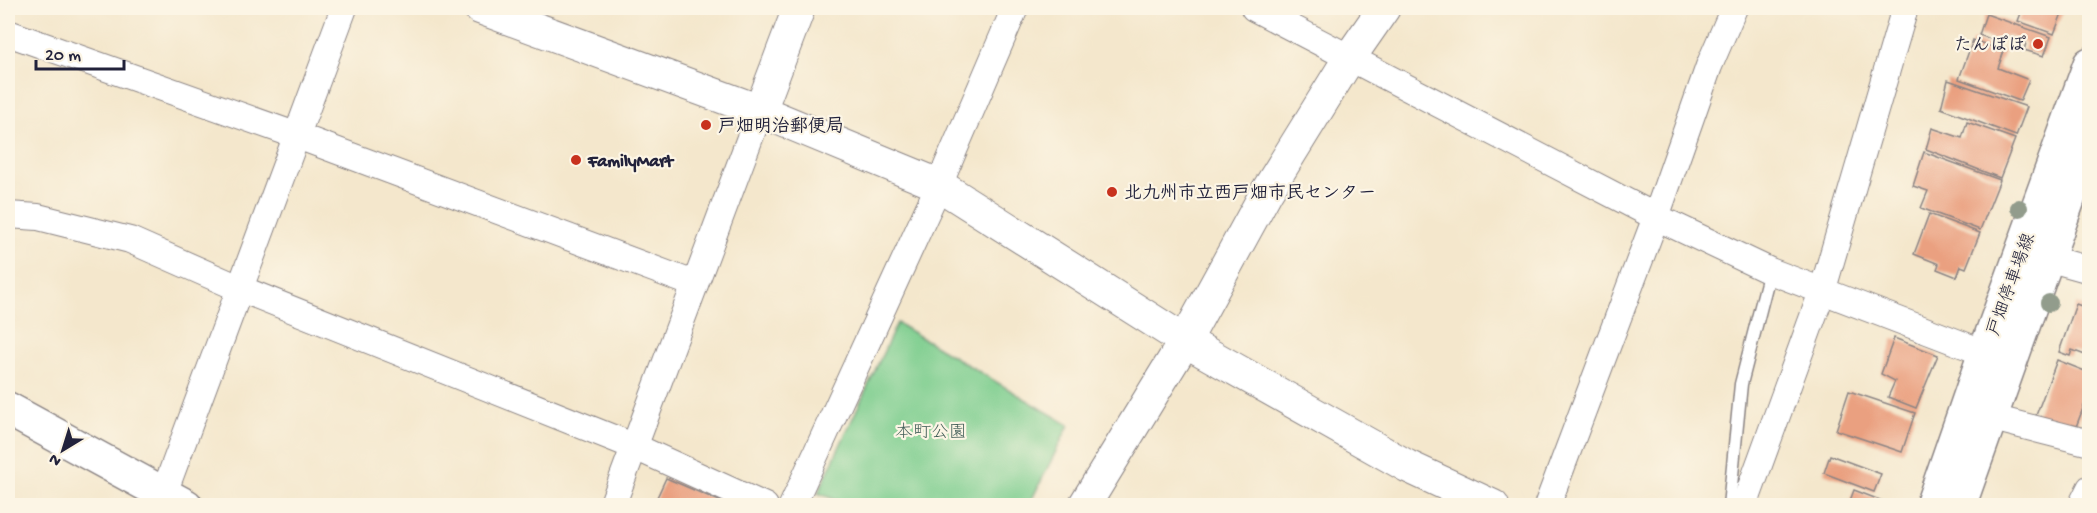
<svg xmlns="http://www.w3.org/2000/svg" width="2097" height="513" font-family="'Gochi Hand','Klee One',sans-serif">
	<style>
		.green { fill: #7ece8f; stroke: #507865; stroke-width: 1.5 }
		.building { fill: #eaa080 }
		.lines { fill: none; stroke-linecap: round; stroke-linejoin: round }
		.service-casing { stroke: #8b8484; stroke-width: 15 }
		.minor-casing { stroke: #8b8484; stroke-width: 28 }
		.tertiary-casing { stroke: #8b8484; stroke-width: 34 }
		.primary-casing { stroke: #8b8484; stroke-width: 36 }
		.trunk-casing { stroke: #8b8484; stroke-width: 36 }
		.service { stroke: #fff; stroke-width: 12 }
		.minor { stroke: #fff; stroke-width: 26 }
		.tertiary { stroke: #fff; stroke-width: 32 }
		.primary { stroke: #fff; stroke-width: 33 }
		.trunk { stroke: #fff; stroke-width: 33 }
		.tree { fill: #929c8c }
		.poi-dot { fill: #c8321e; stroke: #fcf5e5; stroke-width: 2 }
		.labels { text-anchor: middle; stroke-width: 4.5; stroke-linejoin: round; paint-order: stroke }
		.poi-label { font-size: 18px; font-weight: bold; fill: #22223b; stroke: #fcf5e5; text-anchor: start }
		.street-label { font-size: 18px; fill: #22223b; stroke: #fcf5e5 }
		.park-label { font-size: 18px; fill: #425e58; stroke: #fcf5e5 }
	</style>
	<rect width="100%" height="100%" fill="#fcf5e5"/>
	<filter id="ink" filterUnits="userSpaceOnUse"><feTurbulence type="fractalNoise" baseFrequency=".0167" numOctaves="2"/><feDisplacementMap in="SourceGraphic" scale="12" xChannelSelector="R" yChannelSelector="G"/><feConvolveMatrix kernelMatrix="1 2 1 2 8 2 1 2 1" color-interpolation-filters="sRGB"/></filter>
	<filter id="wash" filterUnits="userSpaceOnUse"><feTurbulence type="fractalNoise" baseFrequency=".008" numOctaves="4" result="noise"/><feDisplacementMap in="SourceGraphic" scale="24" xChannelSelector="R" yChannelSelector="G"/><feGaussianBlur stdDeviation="1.35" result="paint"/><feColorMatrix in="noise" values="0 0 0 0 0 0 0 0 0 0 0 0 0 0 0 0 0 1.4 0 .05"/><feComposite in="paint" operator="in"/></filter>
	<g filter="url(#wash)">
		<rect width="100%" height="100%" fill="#f4e7cc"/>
		<path class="green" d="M897,323L1069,425L1029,505H849L818,493Z"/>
		<g id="blocks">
			<g class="building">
				<path d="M2023,8H2064L2054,34L2018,21Z"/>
				<path d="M1986,14L2051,37L2044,56L2024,50L2026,43L2005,35L2002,43L1979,35Z"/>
				<path d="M1973,40L2004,51L1998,68L2029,80L2020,101L1959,79Z"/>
				<path d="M1948,80L2027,107L2016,136L1941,108Z"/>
				<path d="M1967,122L2015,139L2000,178L1926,149L1932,128L1962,138Z"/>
				<path d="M1924,152L2000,180L1980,230L1921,208L1928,191L1913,186Z"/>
				<path d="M1929,214L1980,233L1966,268L1961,266L1957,277L1937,269L1939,264L1914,254Z"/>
				<path d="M2076,304L2090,309V357L2072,350L2070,356L2059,352Z"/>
				<path d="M1894,338L1938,355L1916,408L1888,397L1895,381L1881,374Z"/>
				<path d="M2057,360L2090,373V390L2074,432L2035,418Z"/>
				<path d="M1849,391L1915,413L1902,452L1836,430Z"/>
				<path d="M1830,455L1881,474L1874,492L1824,473Z"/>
				<path d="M666,478L724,503L723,506H653Z"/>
				<path d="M1854,490L1885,502L1884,506H1848Z"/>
			</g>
		</g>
	</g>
	<g filter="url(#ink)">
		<use href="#blocks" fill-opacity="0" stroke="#8b8484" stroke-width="1.5"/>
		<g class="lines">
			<defs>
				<path id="service" d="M1729,506L1741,384L1770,271"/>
				<g id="minor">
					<path d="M1254,8L1656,217L1770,271L1985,353"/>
					<path d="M8,33L295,135L694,284"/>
					<path d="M8,215L38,217L130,240L241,289L633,446L765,506"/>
					<path d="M2047,258L2090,270"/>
					<path d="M1989,417L2090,443"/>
					<path d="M164,493L344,8"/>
					<path d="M612,506L760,111"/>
					<path d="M792,506L939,185L1015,8"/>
					<path d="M1547,506L1656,217L1709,66L1734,8"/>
					<path d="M1744,506L1822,292L1905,8"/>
					<path d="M2081,506L2090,488"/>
				</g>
				<g id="tertiary">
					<path d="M480,8L760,111L939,185L1185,341L1407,466L1493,506"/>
					<path d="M760,111L799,8"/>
					<path d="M1084,506L1185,341L1267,191L1350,57L1384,8"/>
				</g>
				<g id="primary">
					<path d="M1932,506L1985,353L2090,64"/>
					<path d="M1959,506L2090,138"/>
				</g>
				<path id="trunk" d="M8,409L186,506"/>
			</defs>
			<use href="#service" class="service-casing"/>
			<use href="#minor" class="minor-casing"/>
			<use href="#tertiary" class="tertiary-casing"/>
			<use href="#primary" class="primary-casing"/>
			<use href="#trunk" class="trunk-casing"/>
			<use href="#service" class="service"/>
			<use href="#minor" class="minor"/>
			<use href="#tertiary" class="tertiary"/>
			<use href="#primary" class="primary"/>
			<use href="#trunk" class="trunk"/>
		</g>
		<g class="tree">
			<circle cx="2019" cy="208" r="9"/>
			<circle cx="2049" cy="303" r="9"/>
		</g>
	</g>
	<g class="poi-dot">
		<circle cx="2038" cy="44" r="6"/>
		<circle cx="706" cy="125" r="6"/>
		<circle cx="576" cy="160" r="6"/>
		<circle cx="1112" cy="192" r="6"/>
	</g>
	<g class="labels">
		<g class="poi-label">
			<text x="2026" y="50" text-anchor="end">たんぽぽ</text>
			<text x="718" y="131">戸畑明治郵便局</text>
			<text x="588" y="166">FamilyMart</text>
			<text x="1124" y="198">北九州市立西戸畑市民センター</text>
		</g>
		<g class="street-label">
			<text transform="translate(2010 284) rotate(-70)" y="6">戸畑停車場線</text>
		</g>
		<g class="park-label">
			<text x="931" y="437">本町公園</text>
		</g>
	</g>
	<rect width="2097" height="513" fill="none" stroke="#fcf5e5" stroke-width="30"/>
	<g transform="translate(63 450) rotate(218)" stroke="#fcf5e5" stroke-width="4.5" paint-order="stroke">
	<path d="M0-4.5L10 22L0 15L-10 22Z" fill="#22223b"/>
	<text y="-9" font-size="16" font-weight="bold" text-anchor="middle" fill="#22223b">N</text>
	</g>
	<path d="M36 60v9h88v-9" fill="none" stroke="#22223b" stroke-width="3"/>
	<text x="45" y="60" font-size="18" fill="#22223b" stroke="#fcf5e5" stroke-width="4.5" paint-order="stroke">20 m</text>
</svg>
